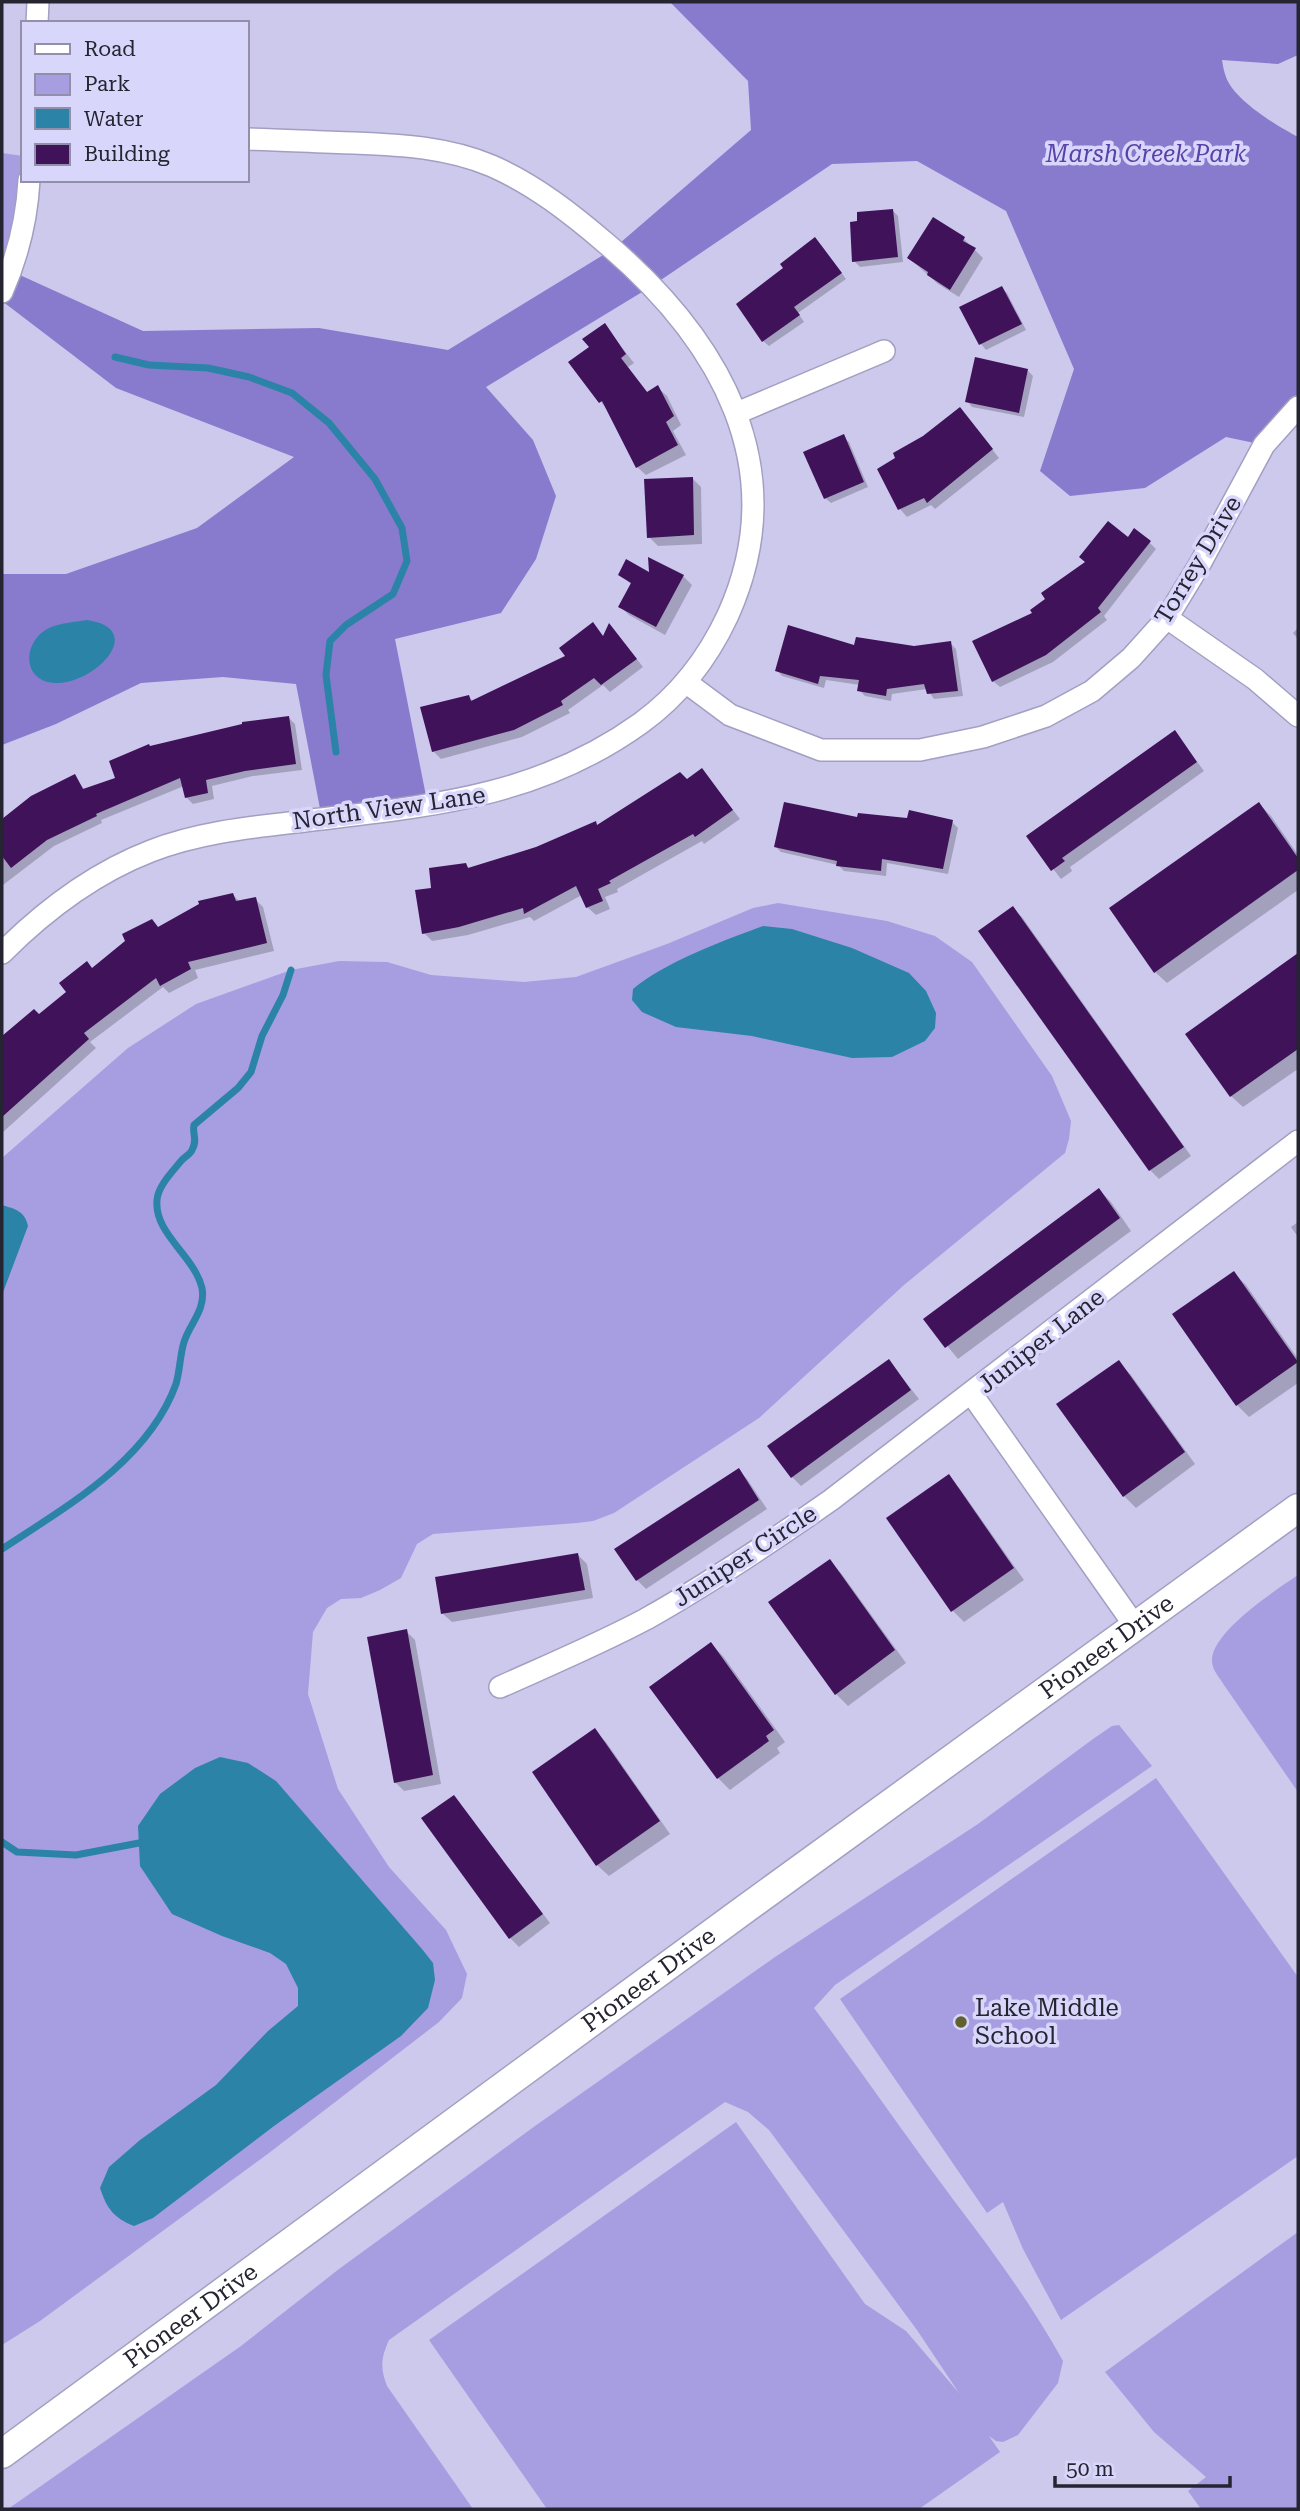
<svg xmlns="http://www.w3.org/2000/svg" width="1300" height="2511" font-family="'Roboto Serif',serif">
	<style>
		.green { fill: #a69ee0 }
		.forest { fill: #887bce }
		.water { fill: #2b83a7 }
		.shadow { fill: #0003 }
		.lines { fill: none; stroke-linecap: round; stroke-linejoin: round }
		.stream { stroke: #2b83a7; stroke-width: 7 }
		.building { fill: #3f1259 }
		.street-casing { stroke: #a39fc2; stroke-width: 24 }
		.secondary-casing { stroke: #a39fc2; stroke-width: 31 }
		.street { stroke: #fff; stroke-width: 21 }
		.secondary { stroke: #fff; stroke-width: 28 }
		.poi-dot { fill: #60612e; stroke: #d9d6fb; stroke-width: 2.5 }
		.labels { text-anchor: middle; stroke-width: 7; stroke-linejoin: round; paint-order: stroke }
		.park-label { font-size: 24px; font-style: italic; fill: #5942a5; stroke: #d9d6fb }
		.street-label { font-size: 24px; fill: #252431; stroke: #d9d6fb }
		.poi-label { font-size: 24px; fill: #252431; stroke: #d9d6fb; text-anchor: start }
	</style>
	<rect width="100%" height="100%" fill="#ccc9ed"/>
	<g class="green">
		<path d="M2,153L23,156V180L2,292Z"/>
		<path d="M778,903L887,921L935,936L972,962L1052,1076L1071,1121L1069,1139L1065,1153L904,1285L759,1418L614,1513L593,1521L577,1523L433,1534L417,1544L401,1578L380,1590L361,1598L341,1599L327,1608L313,1632L308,1694L338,1789L389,1867L446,1930L467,1974L462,1998L439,2022L269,2153L40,2321L2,2345V1158L128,1048L196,1004L291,970L339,961L387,962L431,975L524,982L576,977L667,944L753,908Z"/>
		<path d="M1298,1575V1792L1224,1685C1220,1678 1212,1670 1212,1661C1211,1632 1276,1590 1298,1575Z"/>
		<path d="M1119,1725L1152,1766L835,1985L814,2008C862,2072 907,2138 955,2202C994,2253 1032,2305 1063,2361L1058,2383L1018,2435L1003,2442L996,2441L989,2436L1000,2452L919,2509H547L429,2340L736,2122L865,2304L906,2331L959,2393L917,2330L769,2130L748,2112L725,2102L389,2340C381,2358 380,2368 387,2386L473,2509H8L241,2346L339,2269L535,2126L775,1957L978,1824L1093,1739L1112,1726Z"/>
		<path d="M1156,1778L1298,1977V2156L1061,2320L1023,2249L1003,2202L987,2213L840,1999Z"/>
		<path d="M1298,2232V2509H1201L1188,2491L1206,2477L1154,2432L1105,2372Z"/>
	</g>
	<path class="forest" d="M670,2H1298V55L1278,64L1222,60C1223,66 1224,72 1226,77C1234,100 1277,126 1298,137V407L1264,445L1226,437L1145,488L1070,496L1040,471L1074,369L1006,211L917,161L832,164L652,286L486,387L533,440L556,496L536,559L501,613L395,639L428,806L322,819L296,684L223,677L141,683L56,724L2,745V574H66L197,528L294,457L116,388L2,301L11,271L143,331L319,328L448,350L613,249L751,130L748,81Z"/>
	<g class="water">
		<path d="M87,620C147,629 97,682 58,683C22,684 21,642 49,628C60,623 75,622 87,620Z"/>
		<path d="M763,926L792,929L852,948L909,973L926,991L936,1013L935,1028L925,1041L892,1057L852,1058L752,1036L676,1027L642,1012L632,1000L633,989C663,963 725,940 763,926Z"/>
		<path d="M2,1205C15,1209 25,1211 28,1226L2,1295Z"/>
		<path d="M220,1757L248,1763L276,1781L422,1949L433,1963L435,1980L428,2008L401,2036L274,2126L153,2218L134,2226C114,2218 107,2209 100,2188L109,2167L140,2140L216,2085L268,2031L298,2006V1988L286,1964L270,1953L222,1936L172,1914L140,1866L138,1826L160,1794L195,1768Z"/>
	</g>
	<g class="shadow">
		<path d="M892,210L898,216L903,262L860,267L854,261Z"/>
		<path d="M964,239L983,258L959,297L938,284L909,258Z"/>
		<path d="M821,245L846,279L798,313L804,322L769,346L763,341Z"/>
		<path d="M1002,288L1007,293L1026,330L986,350L981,344Z"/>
		<path d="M605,326L634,363L628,367L648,393L658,388L667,396L681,425L673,431L686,455L646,475L637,467L608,411L570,362L592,347Z"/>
		<path d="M1027,370L1033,376L1024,417L972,407L967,401Z"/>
		<path d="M967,417L999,458L935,509L931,505L907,517L900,509Z"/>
		<path d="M843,437L849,442L868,487L831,503L825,498Z"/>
		<path d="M692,478L701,487L702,544L658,546L649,537Z"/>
		<path d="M1128,540L1149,542L1156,549L1104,616L1107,620L1053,662L1000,687L993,681L1034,613Z"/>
		<path d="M650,560L683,576L692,585L665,635L629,615L620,606L632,585L620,574L651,575Z"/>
		<path d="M593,625L604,637L617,634L643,667L610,692L603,685L568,710L570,713L522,737L441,759L433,751L469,697L473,701L568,657Z"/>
		<path d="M1298,628V639L1293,633Z"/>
		<path d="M950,643L956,649L963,696L934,699L927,689L892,694L891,701L865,696L859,690L860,685L826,680L824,688L782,676L777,670L856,647L914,648Z"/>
		<path d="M289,718L295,724L302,770L253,776L212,786L214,799L193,804L186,797L184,786L101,820L102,823L54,846L3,885L2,889V822L32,798L74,776L85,790L117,780L150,748Z"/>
		<path d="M1175,732L1204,771L1070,867L1072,871L1061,879L1028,837Z"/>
		<path d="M702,770L740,819L704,844L702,841L617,889L618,892L605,897L610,909L596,915L587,907L582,895L534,921L530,917L468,935L432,941L424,933L433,889L466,865L470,869L598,827L687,781Z"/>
		<path d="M1259,804L1271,816L1298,855V890L1167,983L1155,972Z"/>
		<path d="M859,819L952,822L958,828L948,874L887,863L886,876L844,871L838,865L781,852L775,846Z"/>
		<path d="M233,895L240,902L255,899L263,907L274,951L195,970L198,978L169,993L163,987L90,1042L96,1048L2,1133V1042L39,1016L152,921L159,928Z"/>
		<path d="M1013,909L1022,917L1191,1156L1159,1179L1150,1170L981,931Z"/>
		<path d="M1298,955V1069L1243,1107L1231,1096L1188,1034Z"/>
		<path d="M1099,1190L1111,1202L1131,1231L958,1359L925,1319Z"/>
		<path d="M1298,1222V1237L1291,1227Z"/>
		<path d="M1234,1273L1246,1285L1298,1359V1383L1249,1417L1237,1405L1174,1315Z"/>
		<path d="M889,1361L919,1399L801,1486L792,1477Z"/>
		<path d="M1119,1363L1131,1375L1195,1464L1136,1508L1124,1496Z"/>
		<path d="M738,1470L747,1479L767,1509L646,1589L637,1580Z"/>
		<path d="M948,1477L960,1489L1024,1580L964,1622L952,1610Z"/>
		<path d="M578,1555L587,1564L593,1598L452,1622L443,1614Z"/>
		<path d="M830,1562L841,1573L906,1663L848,1706L836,1694Z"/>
		<path d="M406,1631L415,1640L441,1784L404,1791L395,1782Z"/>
		<path d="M711,1644L723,1656L785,1742L777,1748L780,1753L730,1790L718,1778Z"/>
		<path d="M594,1730L606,1742L670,1834L609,1876L597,1865Z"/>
		<path d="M454,1797L550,1923L519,1947L510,1938Z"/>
	</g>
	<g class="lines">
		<g class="stream">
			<path d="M115,357L149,365L208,368L249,377L292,393L329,423L375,479L402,528L407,561L393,594L346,625L330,641L326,675L336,752"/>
			<path d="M2,1549C67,1506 148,1461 176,1384C180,1370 180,1355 184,1342C190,1323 206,1310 202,1288C194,1255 154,1234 157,1200C158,1186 172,1172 181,1161C185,1156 190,1155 192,1150C198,1140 192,1134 194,1125L238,1088L251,1072L262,1036L283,995L291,970"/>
			<path d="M2,1842L17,1852L76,1855L139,1843"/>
		</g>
	</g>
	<g class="building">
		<path d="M893,209L898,257L852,262L850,222L857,221V212Z"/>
		<path d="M933,217L965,237L963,241L976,248L950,290L927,275L928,272L907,258Z"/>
		<path d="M815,237L842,273L794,307L800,315L762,342L736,304L783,268L780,264Z"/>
		<path d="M1002,286L1022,324L979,345L959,307Z"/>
		<path d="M605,323L626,354L621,358L647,392L658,385L674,416L666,422L678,445L636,468L602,401L599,403L568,362L589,347L582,339Z"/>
		<path d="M975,357L1028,369L1019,413L965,402Z"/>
		<path d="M960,407L993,449L927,503L924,498L898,510L877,469L895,458L893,453L923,436Z"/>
		<path d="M844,434L864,482L824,499L803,452Z"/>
		<path d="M693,477L694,535L647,538L644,479Z"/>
		<path d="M1108,521L1128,537L1134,528L1151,541L1098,608L1101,612L1046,655L992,682L972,641L1032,613L1030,610L1045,599L1041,593L1085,562L1079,557Z"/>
		<path d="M648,557L684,575L656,627L618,607L631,583L618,575L626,559L649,572Z"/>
		<path d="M593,622L603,636L609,623L637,659L601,685L594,678L561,701L563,705L514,730L432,752L420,707L469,695L471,701L565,656L559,648Z"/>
		<path d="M788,625L854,645L856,637L914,646L951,641L958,691L927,694L924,684L887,689L886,696L857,691L859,680L820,676L818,684L775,671Z"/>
		<path d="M289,716L296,764L245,771L206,780L208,793L185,798L180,778L96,814L97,816L47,840L11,868L2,856V819L31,796L75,774L83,789L115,778L109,761L149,744L150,746L242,724V722Z"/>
		<path d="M1175,730L1197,762L1062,858L1065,861L1051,871L1026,836Z"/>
		<path d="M702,768L733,810L695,837L693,834L609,881L611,883L598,889L603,901L586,908L576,886L524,914L523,908L459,927L422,934L415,890L431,888L429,868L466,863L468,868L536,847L596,821L597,825L680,772L687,779Z"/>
		<path d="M784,802L857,817L858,813L907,818L909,810L953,820L943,869L882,859L881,871L836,866L837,861L774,847Z"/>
		<path d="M1259,802L1298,858V870L1154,973L1109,908Z"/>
		<path d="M233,893L236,901L256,897L267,943L188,962L191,969L160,986L156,978L84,1033L89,1039L2,1117V1036L34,1009L39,1014L66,992L59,983L87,961L92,968L125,941L122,934L152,919L158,927L199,904L198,901Z"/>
		<path d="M1013,906L1184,1147L1149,1171L978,931Z"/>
		<path d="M1298,953V1049L1230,1097L1185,1034Z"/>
		<path d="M1099,1188L1120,1218L945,1348L923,1319Z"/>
		<path d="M1234,1271L1298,1362L1236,1406L1172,1314Z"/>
		<path d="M889,1359L911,1390L791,1478L767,1446Z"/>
		<path d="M1119,1360L1185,1452L1123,1497L1056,1404Z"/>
		<path d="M739,1468L759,1500L636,1581L614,1549Z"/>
		<path d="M949,1474L1014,1568L951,1612L886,1518Z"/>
		<path d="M578,1553L585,1590L441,1614L435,1577Z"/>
		<path d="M830,1559L895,1650L835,1695L768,1602Z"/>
		<path d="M407,1629L433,1775L394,1783L367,1637Z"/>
		<path d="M711,1642L774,1730L766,1736L769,1741L717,1779L649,1687Z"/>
		<path d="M595,1728L660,1821L596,1866L532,1772Z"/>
		<path d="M454,1795L543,1914L509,1939L421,1818Z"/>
	</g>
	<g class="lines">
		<defs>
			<g id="street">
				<path d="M37,23L38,2"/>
				<path d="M2,292C17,258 27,218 29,180"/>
				<path d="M737,413L884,351"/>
				<path d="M1167,618L1255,679L1298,716"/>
				<path d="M687,683L730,715L821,750H920L983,737L1046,716L1092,691L1131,658L1167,618L1201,562L1264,445L1298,407"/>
				<path d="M2,953C45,910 94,873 151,851C199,832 254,827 305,821C428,806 537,798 641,723C681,694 708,658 728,615C794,468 720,341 608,245C572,214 535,185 492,166C447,147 402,145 354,143C318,142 283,140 247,139"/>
				<path d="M971,1393L1135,1626"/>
				<path d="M500,1687C549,1665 599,1644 646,1619C710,1583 771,1542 831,1500L1298,1141"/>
			</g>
			<g id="secondary">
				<path id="s1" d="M2,2454L741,1912L1298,1508"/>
			</g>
		</defs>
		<use href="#street" class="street-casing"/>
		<use href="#secondary" class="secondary-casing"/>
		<use href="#street" class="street"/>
		<use href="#secondary" class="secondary"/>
	</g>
	<circle class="poi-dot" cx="961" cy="2022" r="7"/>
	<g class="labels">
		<g class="park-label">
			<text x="1146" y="162">Marsh Creek Park</text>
		</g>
		<g class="street-label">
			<text transform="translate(1198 560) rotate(-59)" y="8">Torrey Drive</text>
			<text transform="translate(389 808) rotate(-8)" y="8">North View Lane</text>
			<text transform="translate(1041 1341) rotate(-38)" y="8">Juniper Lane</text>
			<text transform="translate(745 1556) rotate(-33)" y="8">Juniper Circle</text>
			<text dy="8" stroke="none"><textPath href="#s1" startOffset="1368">Pioneer Drive</textPath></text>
			<text dy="8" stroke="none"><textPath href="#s1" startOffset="802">Pioneer Drive</textPath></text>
			<text dy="8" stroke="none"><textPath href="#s1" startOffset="234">Pioneer Drive</textPath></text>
		</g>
		<g class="poi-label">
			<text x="975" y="2016">Lake Middle<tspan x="975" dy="28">School</tspan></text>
		</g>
	</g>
	<rect width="1300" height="2511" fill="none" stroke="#252431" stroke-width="7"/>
	<rect x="21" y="21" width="228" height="161" fill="#d9d6fb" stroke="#918faa" stroke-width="2"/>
	<rect x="35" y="44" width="35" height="10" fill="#ffffff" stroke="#918faa" stroke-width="2"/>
	<text x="84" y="56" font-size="21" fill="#252431">Road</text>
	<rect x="35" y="74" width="35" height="21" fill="#a69ee0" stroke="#918faa" stroke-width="2"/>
	<text x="84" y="91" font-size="21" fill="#252431">Park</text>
	<rect x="35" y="108" width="35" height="21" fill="#2b83a7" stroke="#918faa" stroke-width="2"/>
	<text x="84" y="126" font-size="21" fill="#252431">Water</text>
	<rect x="35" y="144" width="35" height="21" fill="#3f1259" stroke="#918faa" stroke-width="2"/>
	<text x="84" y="161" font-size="21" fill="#252431">Building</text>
	<path d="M1055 2476v10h175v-10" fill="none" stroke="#252431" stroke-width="3.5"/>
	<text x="1066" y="2476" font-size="21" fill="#252431" stroke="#d9d6fb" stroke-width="5" paint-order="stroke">50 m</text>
</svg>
